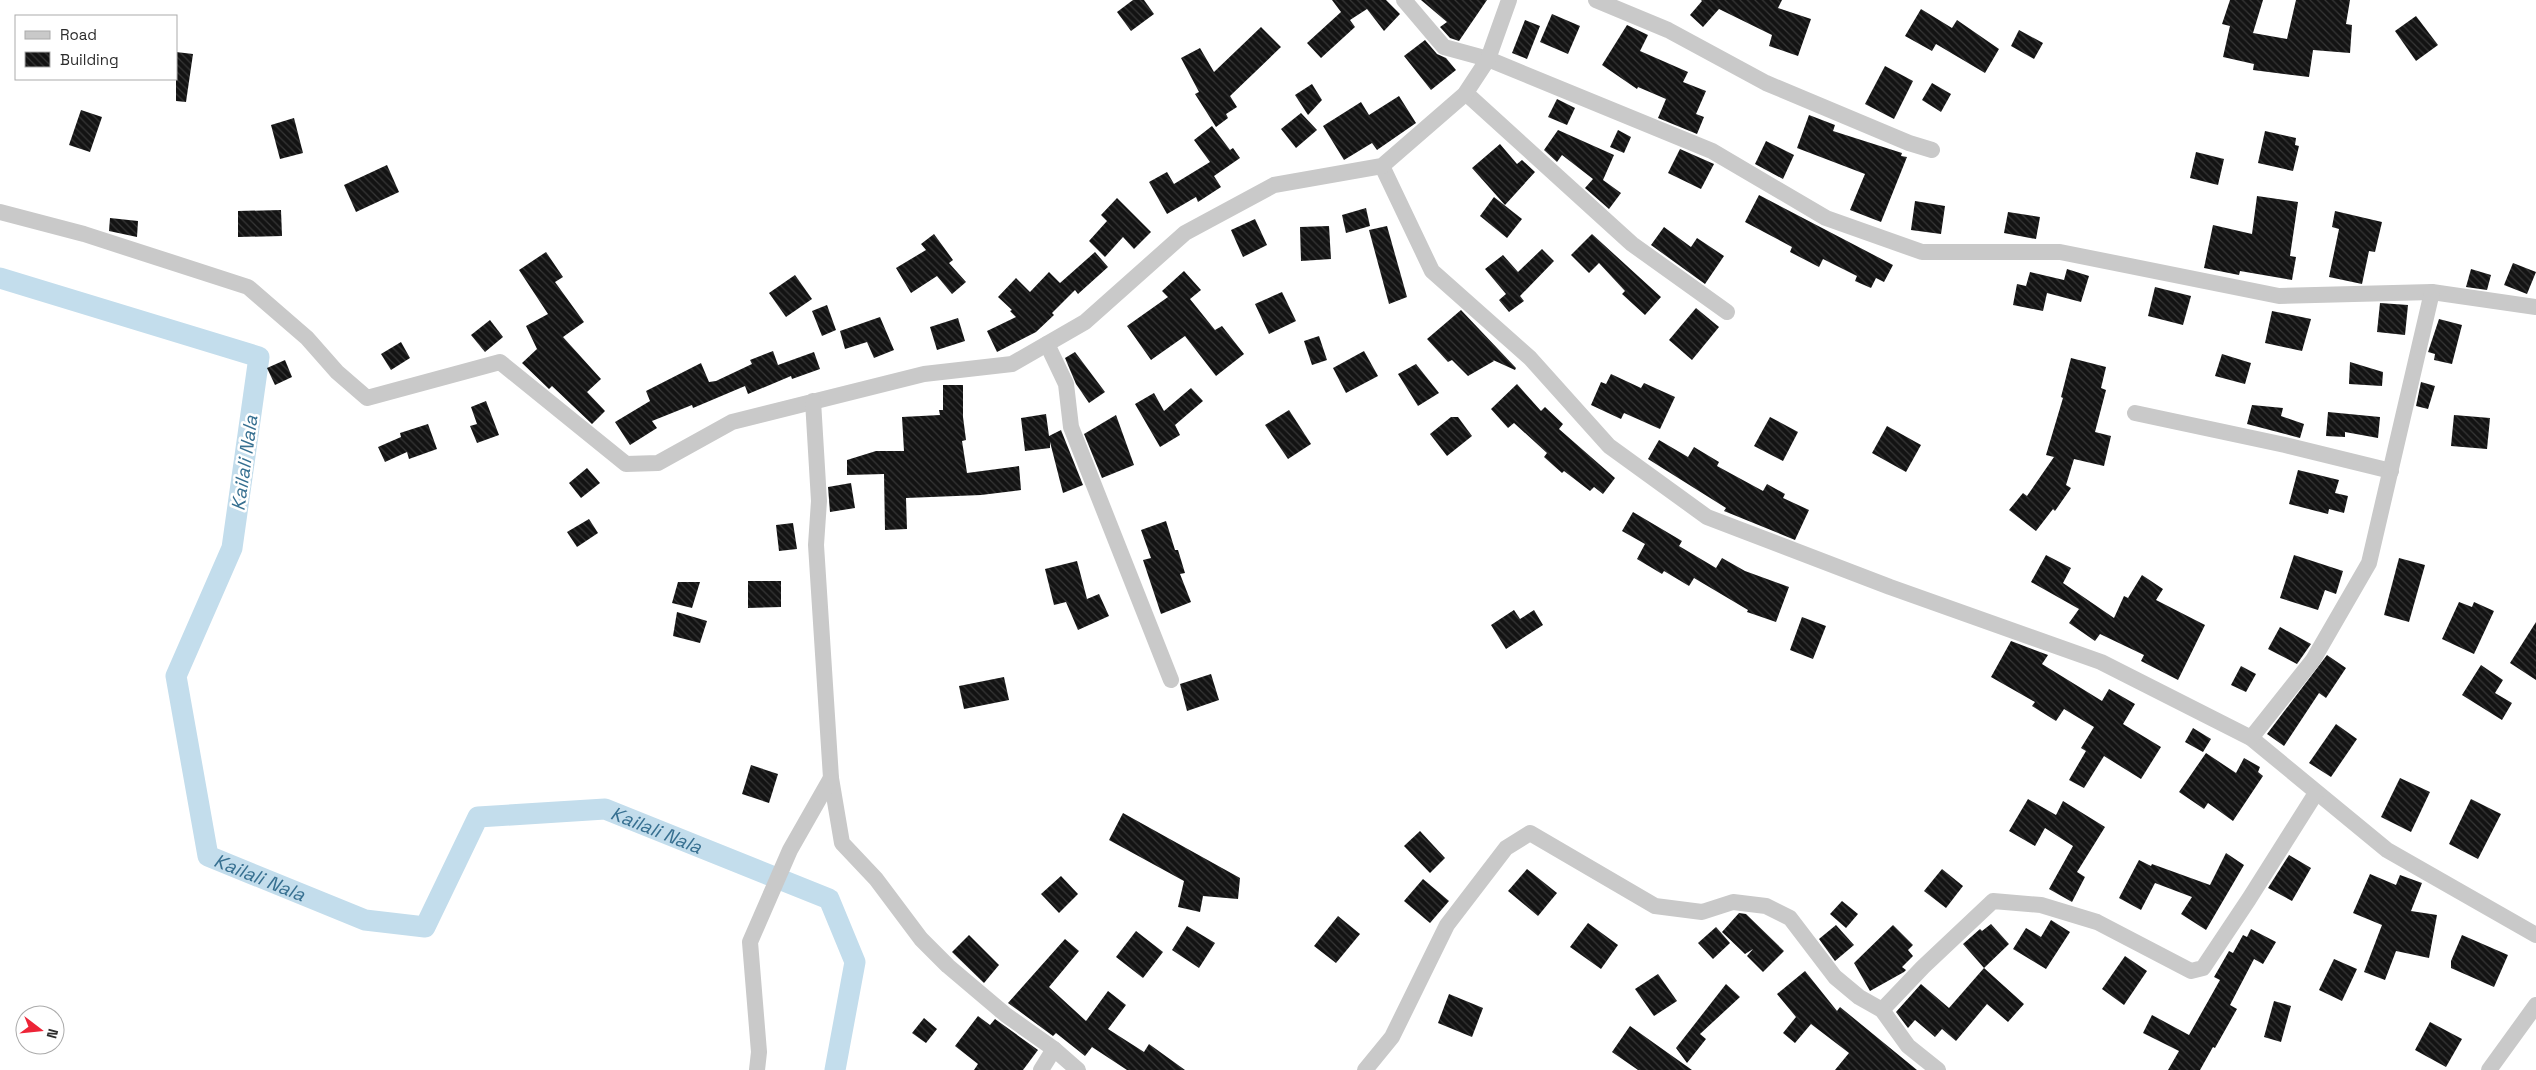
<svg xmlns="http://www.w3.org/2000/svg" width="2536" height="1070" font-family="'Space Grotesk',sans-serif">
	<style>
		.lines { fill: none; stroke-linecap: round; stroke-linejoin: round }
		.canal { stroke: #c3ddec; stroke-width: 21 }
		.building { fill: url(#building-back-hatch) }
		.minor { stroke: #c9c9c9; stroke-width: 16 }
		.labels { text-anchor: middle; stroke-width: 5; stroke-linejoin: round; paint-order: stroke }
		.water-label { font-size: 19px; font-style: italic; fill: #377091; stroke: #fff }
	</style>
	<defs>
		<pattern id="building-back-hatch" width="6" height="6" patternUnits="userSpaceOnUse" patternTransform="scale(1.25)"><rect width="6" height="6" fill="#131313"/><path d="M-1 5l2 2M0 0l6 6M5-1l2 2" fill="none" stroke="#363636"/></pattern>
	</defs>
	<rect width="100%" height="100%" fill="#fff"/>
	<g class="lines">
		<path class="canal" id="s1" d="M0,278L259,357L232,548L176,676L208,856L365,920L425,927L478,817L605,809L829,899L855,962L835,1070"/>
	</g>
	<g class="building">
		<path d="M1133,0H1144L1154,14L1131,31L1117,12Z"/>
		<path d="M1332,0H1386L1400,14L1384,31L1367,9L1350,20L1355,27L1321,58L1307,43L1341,12Z"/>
		<path d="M1421,0H1487L1459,41L1450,38L1440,27L1447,22Z"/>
		<path d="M1701,0H1782L1778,8L1811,19L1798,56L1769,46L1772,35L1719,9L1703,27L1690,15L1702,1Z"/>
		<path d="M2230,0H2263L2253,33L2287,39L2296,0H2350L2346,24L2352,25L2350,53L2313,50L2309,77L2253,70L2254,64L2223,57L2230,26L2222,24Z"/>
		<path d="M1921,9L1952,28L1957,20L1999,49L1985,73L1936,44L1932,51L1905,36Z"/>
		<path d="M1552,14L1580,26L1568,54L1540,42Z"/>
		<path d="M2416,16L2438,45L2416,61L2395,31Z"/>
		<path d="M1525,20L1540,26L1527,59L1512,53Z"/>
		<path d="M1627,25L1648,35L1640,51L1688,72L1683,82L1706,91L1696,114L1704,117L1697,134L1658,118L1666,99L1638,87L1637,89L1602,65Z"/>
		<path d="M1261,27L1281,47L1230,96L1237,107L1226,114L1228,118L1216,127L1195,94L1199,92L1181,58L1200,48L1214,72Z"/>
		<path d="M2019,30L2043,43L2034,59L2011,46Z"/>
		<path d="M1425,40L1437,54L1446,58L1456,70L1431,90L1404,56Z"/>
		<path d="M176,52L193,54L186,102L176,101Z"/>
		<path d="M1885,66L1913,81L1894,119L1865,104Z"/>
		<path d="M1932,83L1951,94L1941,112L1922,100Z"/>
		<path d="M1312,84L1322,100L1308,115L1295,95Z"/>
		<path d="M1399,96L1416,123L1377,150L1372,143L1344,160L1323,126L1361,102L1369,115Z"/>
		<path d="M1557,99L1575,108L1567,125L1548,117Z"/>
		<path d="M81,110L102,117L90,152L69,145Z"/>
		<path d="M1301,113L1317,130L1296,148L1281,129Z"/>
		<path d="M1809,115L1835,125L1833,131L1902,153L1901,156L1907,157L1881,222L1850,210L1865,174L1797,148Z"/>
		<path d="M294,118L303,153L280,159L271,125Z"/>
		<path d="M1212,126L1230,150L1233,148L1240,158L1214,176L1221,187L1198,202L1196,197L1167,214L1149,182L1167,172L1174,184L1210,162L1194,140Z"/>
		<path d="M1558,130L1614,155L1603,180L1621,193L1609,209L1585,188L1593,179L1562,155L1557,162L1544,150Z"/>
		<path d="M1618,130L1631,137L1624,153L1610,147Z"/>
		<path d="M2265,131L2296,138L2295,145L2299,146L2293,171L2258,163Z"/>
		<path d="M1766,141L1794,155L1783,179L1755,164Z"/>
		<path d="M1500,144L1517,164L1522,160L1535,172L1505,205L1472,168Z"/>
		<path d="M1680,149L1714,164L1701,189L1668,173Z"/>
		<path d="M2196,152L2224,159L2218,185L2190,178Z"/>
		<path d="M387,165L399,192L356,212L344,185Z"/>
		<path d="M1759,195L1893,265L1884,282L1876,278L1871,288L1855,281L1857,276L1823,259L1819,267L1790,252L1792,247L1745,222Z"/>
		<path d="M2257,196L2298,202L2290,256L2296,257L2292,280L2240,271L2239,275L2204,268L2213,225L2252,234Z"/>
		<path d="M1494,197L1522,219L1507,238L1480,216Z"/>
		<path d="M1117,198L1151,232L1134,249L1123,237L1105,257L1089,241L1107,221L1101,215Z"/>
		<path d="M1915,201L1945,206L1941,234L1911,230Z"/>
		<path d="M1366,208L1370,226L1346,233L1342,215Z"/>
		<path d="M281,210L282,236L238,237V211Z"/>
		<path d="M2335,211L2382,222L2375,252L2369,251L2362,284L2329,277L2339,229L2332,227Z"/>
		<path d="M2008,212L2040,217L2036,239L2004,233Z"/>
		<path d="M110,218L138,221L137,237L109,231Z"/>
		<path d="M1255,219L1267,245L1243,257L1231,230Z"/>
		<path d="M1329,226L1331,259L1301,261L1300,227Z"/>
		<path d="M1387,226L1407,297L1389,304L1369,230Z"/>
		<path d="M1664,227L1691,247L1697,238L1724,256L1705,284L1651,245Z"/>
		<path d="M934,234L953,260L949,263L966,282L952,294L937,276L911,293L896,268L926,250L921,244Z"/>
		<path d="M1592,234L1661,297L1645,315L1622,294L1625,291L1599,263L1589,273L1571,255Z"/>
		<path d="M1542,249L1554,261L1520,296L1524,301L1509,312L1499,300L1506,294L1485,269L1503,255L1518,272Z"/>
		<path d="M546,252L563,277L555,282L584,322L563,337L601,379L587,392L605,411L592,424L552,386L549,389L522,363L537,349L526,326L548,314L519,270Z"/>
		<path d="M1095,252L1108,267L1078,294L1075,290L1052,313L1054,315L1036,332L997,352L987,331L1016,317L1010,311L1012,310L998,297L1016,278L1030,292L1049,272L1060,283Z"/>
		<path d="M2513,263L2536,272L2527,294L2504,285Z"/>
		<path d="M2067,269L2089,276L2081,302L2047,293L2043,311L2013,305L2017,284L2026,286L2030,272L2064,280Z"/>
		<path d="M2471,269L2491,275L2487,290L2466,287Z"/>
		<path d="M1184,271L1201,290L1190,299L1215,330L1222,326L1244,354L1216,376L1185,336L1151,360L1127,326L1168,297L1162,291Z"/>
		<path d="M795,275L812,299L786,317L769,293Z"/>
		<path d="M2155,287L2191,296L2183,325L2148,316Z"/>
		<path d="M1282,292L1296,321L1269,334L1255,304Z"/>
		<path d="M2380,303L2408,305L2405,335L2377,332Z"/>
		<path d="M827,305L836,330L822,336L812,311Z"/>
		<path d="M1696,308L1719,327L1692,360L1669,340Z"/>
		<path d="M1461,310L1516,368L1515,370L1493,360L1494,361L1468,376L1452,360L1448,362L1427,339Z"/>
		<path d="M2272,311L2311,319L2302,351L2265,343Z"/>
		<path d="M880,317L894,350L874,358L867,342L845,349L840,331Z"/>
		<path d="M958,318L965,341L937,350L930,327Z"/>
		<path d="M2439,319L2462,325L2452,364L2434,360L2435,354L2428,352Z"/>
		<path d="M490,320L503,337L485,352L471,335Z"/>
		<path d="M1319,336L1327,360L1312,365L1304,341Z"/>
		<path d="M401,342L410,358L391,370L381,354Z"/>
		<path d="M773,351L778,365L814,352L820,369L792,379L791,376L748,394L745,386L693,408L692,405L652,421L657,428L630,445L615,422L650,401L646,391L701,363L709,382L716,381L752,364L750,360Z"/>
		<path d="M1364,351L1378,376L1346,393L1333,368Z"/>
		<path d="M1075,352L1105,392L1089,403L1076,384L1065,358Z"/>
		<path d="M2222,354L2251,363L2245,384L2215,376Z"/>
		<path d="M2071,358L2106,367L2101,388L2106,390L2095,432L2111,436L2104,466L2074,459L2066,485L2071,488L2055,511L2053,509L2036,531L2009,510L2023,493L2027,496L2054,457L2046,455L2063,398L2061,397Z"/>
		<path d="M285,360L292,377L275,385L267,368Z"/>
		<path d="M2350,362L2383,372L2382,386L2349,384Z"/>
		<path d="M1416,364L1439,393L1418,406L1398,374Z"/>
		<path d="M1611,374L1641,388L1644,383L1675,397L1660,429L1624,413L1621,419L1591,405L1601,382L1606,384Z"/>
		<path d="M2421,382L2435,386L2428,409L2416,406Z"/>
		<path d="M1517,384L1541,411L1545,407L1563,424L1559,429L1615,478L1603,494L1594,487L1590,491L1564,471L1562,473L1544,457L1547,453L1514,423L1508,428L1491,409Z"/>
		<path d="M943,385H963V417L966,440L962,441L967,473L1019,466L1021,490L981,495L906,498L907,529L885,530L884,474L847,475V460L876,451H904L902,417L940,415L939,410H943Z"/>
		<path d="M1191,388L1203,401L1175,425L1180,435L1160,447L1135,404L1154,393L1164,411Z"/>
		<path d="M486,401L499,435L477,443L470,426L477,424L471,407Z"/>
		<path d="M2252,405L2283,408L2281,416L2304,424L2300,438L2247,424Z"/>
		<path d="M1289,410L1311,444L1288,459L1265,425Z"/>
		<path d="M2328,412L2380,417L2378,438L2345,432V437L2326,436Z"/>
		<path d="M1046,414L1049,436L1061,430L1083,485L1063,493L1050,442V448L1025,451L1021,418Z"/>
		<path d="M1116,415L1134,465L1102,478L1084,434Z"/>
		<path d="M2454,415L2490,418L2487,449L2451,446Z"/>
		<path d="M1451,417H1458L1472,436L1447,456L1430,434Z"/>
		<path d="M1770,417L1798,432L1783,461L1754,446Z"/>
		<path d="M428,424L437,449L409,459L407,452L385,462L378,447L401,437L400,433Z"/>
		<path d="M1887,426L1921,445L1906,472L1872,453Z"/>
		<path d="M1659,440L1688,457L1694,447L1719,462L1717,466L1763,491L1767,484L1785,494L1783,498L1809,510L1795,540L1724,511L1726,508L1648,459Z"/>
		<path d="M587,468L600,483L581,498L569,483Z"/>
		<path d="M2298,470L2339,480L2335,493L2348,496L2344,513L2329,509L2328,514L2289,504Z"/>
		<path d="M851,483L855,508L830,512L828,487Z"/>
		<path d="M1633,512L1682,541L1679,546L1716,568L1722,558L1745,571L1789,587L1776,622L1747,612L1748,610L1694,578L1689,586L1664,571L1662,574L1637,559L1645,544L1622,531Z"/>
		<path d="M589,519L598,533L577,547L567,532Z"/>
		<path d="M1166,521L1175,550H1178L1185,573L1180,574L1191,602L1161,614L1143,560L1151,558L1141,530Z"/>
		<path d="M793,523L797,549L779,551L776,525Z"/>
		<path d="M2046,555L2071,568L2063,583L2114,618L2124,596L2128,598L2142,575L2163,589L2156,600L2205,625L2178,680L2141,661L2144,655L2100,634L2095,641L2069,623L2079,609L2031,582Z"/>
		<path d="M2294,555L2343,571L2336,594L2325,590L2318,610L2280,598Z"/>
		<path d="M2399,558L2425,565L2409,622L2384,615Z"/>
		<path d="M1077,561L1087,599L1099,594L1109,616L1078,630L1066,602L1054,605L1045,569Z"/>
		<path d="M748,581H781V607L748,608Z"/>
		<path d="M678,582H700L692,608L672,603Z"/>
		<path d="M2459,602L2472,607L2474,602L2494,611L2474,654L2442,639Z"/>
		<path d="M1514,610L1520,619L1534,610L1543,625L1506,649L1491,625Z"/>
		<path d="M677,612L707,621L700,643L673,636Z"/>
		<path d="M1802,617L1826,626L1813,659L1790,650Z"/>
		<path d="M2536,622V680L2510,663Z"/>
		<path d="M2280,627L2311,644L2297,664L2268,649Z"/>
		<path d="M2011,641L2048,655L2042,664L2102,701L2109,689L2135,704L2123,724L2161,747L2141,779L2104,756L2084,788L2069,780L2086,751L2081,748L2094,727L2064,709L2056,721L2032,706L2035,702L1991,677Z"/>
		<path d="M2327,655L2346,668L2326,698L2319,693L2284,746L2267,734Z"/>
		<path d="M2481,665L2503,680L2495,693L2512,703L2502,720L2462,695Z"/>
		<path d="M2241,666L2256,674L2246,692L2231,685Z"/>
		<path d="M1211,674L1219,700L1187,711L1180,684Z"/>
		<path d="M1004,677L1009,700L964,709L959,686Z"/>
		<path d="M2336,724L2357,739L2331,777L2309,763Z"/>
		<path d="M2193,728L2211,739L2203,752L2185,742Z"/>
		<path d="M2206,753L2236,773L2244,758L2260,767L2258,772L2263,776L2233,821L2208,803L2204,809L2179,792Z"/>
		<path d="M751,765L778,774L769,803L742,794Z"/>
		<path d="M2400,778L2430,792L2411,832L2381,817Z"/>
		<path d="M2028,799L2056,815L2063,801L2105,827L2077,872L2085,877L2072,902L2049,889L2073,846L2045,828L2035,846L2009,831Z"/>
		<path d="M2471,799L2501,814L2478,859L2449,844Z"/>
		<path d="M1123,813L1240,878L1238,899L1203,896L1200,912L1178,907L1184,881L1109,840Z"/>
		<path d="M1420,831L1445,858L1430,873L1404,846Z"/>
		<path d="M2226,853L2244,865L2206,930L2181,914L2192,897L2155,883L2141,910L2119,898L2139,860L2151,866L2152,864L2210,885Z"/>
		<path d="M2289,855L2311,868L2292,901L2268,888Z"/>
		<path d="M1527,869L1557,893L1538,916L1508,891Z"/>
		<path d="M1942,869L1963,886L1946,908L1924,891Z"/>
		<path d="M2370,874L2396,885L2400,875L2422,883L2411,911L2437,915L2429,958L2396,951L2385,980L2364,972L2382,925L2353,913Z"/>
		<path d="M1061,876L1078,894L1059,913L1041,894Z"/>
		<path d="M1423,879L1449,901L1430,923L1404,901Z"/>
		<path d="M1842,901L1858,914L1846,928L1830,914Z"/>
		<path d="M1739,913L1746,914L1784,951L1763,972L1747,956L1753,949L1745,954L1722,932Z"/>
		<path d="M1338,916L1360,934L1336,963L1314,946Z"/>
		<path d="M2051,920L2070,932L2046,969L2013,949L2026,928L2041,937Z"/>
		<path d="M1588,923L1618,945L1601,969L1570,947Z"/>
		<path d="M1991,924L2009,944L1984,968L1963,944L1980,929L1982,931Z"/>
		<path d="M1836,925L1854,945L1835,961L1819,939Z"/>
		<path d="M1893,925L1913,945L1908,950L1913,956L1902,967L1906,970L1904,972L1870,991L1854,963Z"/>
		<path d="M1187,926L1215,943L1199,968L1172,950Z"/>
		<path d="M1716,927L1730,943L1713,959L1698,943Z"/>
		<path d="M2251,929L2276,942L2263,964L2254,959L2230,1005L2237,1009L2215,1048L2213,1047L2200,1070H2168L2179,1051L2143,1033L2152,1015L2189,1035L2220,980L2214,977L2229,951L2233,953L2243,935L2247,937Z"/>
		<path d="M1136,931L1163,952L1143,978L1116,957Z"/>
		<path d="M969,935L999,965L984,983L952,952Z"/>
		<path d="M2462,935L2508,955L2494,987L2451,968V961Z"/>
		<path d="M1065,939L1079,951L1049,987L1086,1021L1108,991L1126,1005L1108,1029L1144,1052L1149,1044L1185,1070H1127L1092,1047L1085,1056L1056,1033L1053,1036L1008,1003Z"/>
		<path d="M2125,956L2147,971L2124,1005L2102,989Z"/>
		<path d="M2334,959L2357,969L2342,1001L2319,990Z"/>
		<path d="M1984,968L2024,1004L2008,1022L1987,1004L1956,1041L1942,1029L1935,1037L1915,1020L1908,1028L1896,1012L1921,984L1949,1008Z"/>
		<path d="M1805,971L1837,1011L1840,1007L1917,1070H1835L1849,1053L1811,1024L1795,1043L1783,1033L1796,1017L1777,994Z"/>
		<path d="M1658,974L1677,1001L1654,1016L1635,989Z"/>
		<path d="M1726,984L1740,997L1700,1034L1706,1039L1687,1063L1676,1048Z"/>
		<path d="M1449,994L1483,1008L1472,1037L1438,1023Z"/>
		<path d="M2274,1001L2291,1006L2281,1042L2264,1037Z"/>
		<path d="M978,1016L990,1025L995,1019L1038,1050L1023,1070H974L978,1064L955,1046Z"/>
		<path d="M924,1018L937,1029L926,1043L912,1033Z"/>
		<path d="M2430,1022L2462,1039L2446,1067L2415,1050Z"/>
		<path d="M1630,1026L1668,1053L1692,1070H1638L1612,1052Z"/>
	</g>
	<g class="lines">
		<g class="minor">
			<path d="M1404,0L1444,47L1488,59L1712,151L1826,218L1922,252H2060L2279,296L2432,292L2536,307"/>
			<path d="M1596,0L1668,30L1766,83L1909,143L1932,150"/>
			<path d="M1465,94L1469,96L1632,244L1727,312"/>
			<path d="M1382,166L1432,271L1530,358L1609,446L1707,517L1890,587L2101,662L2251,738L2387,850L2536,935"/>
			<path d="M0,212L84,234L248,287L307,338L337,372L367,398L500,362L626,464L658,463L732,422L924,374L1012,364L1085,322L1185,233L1274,185L1382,166L1465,94L1488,59L1509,0"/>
			<path d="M1047,344L1066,384L1071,427L1171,680"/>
			<path d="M813,401L819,501L816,545L831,778L842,843L876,879L921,939L948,966L1006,1015L1054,1049L1078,1070"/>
			<path d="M2135,413L2285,445L2391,471"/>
			<path d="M2251,738L2313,660L2369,563L2432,292"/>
			<path d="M1882,1010L1923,967L1993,901L2041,905L2097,922L2191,971L2203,968L2249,899L2316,793"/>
			<path d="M757,1070L759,1052L750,942L790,850L831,778"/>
			<path d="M1041,1070L1054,1049"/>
			<path d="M1365,1070L1392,1037L1447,925L1506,848L1530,833L1655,906L1702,912L1733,902L1766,906L1790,918L1835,977L1859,997L1882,1010L1908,1046L1938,1070"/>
			<path d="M2489,1070L2536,1005"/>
		</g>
	</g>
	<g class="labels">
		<g class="water-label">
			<text transform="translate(244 463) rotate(-82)" y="7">Kailali Nala</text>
			<text dy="7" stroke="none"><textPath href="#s1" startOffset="1321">Kailali Nala</textPath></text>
			<text dy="7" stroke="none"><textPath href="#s1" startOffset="842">Kailali Nala</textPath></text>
		</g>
	</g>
	<rect x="15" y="15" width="162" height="65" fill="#ffffff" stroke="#ababab"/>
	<rect x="25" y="31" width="25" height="8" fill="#c9c9c9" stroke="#ababab"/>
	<text x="60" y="40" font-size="15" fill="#2c2c2c">Road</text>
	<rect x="25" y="52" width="25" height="15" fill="url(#building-back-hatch)" stroke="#ababab"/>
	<text x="60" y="65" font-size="15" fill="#2c2c2c">Building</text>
	<g transform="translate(40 1030) rotate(106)"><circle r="24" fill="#ffffff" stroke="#ababab"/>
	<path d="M0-4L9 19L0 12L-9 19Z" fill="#ed2437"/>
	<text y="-8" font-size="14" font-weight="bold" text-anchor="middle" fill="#2c2c2c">N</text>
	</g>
</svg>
